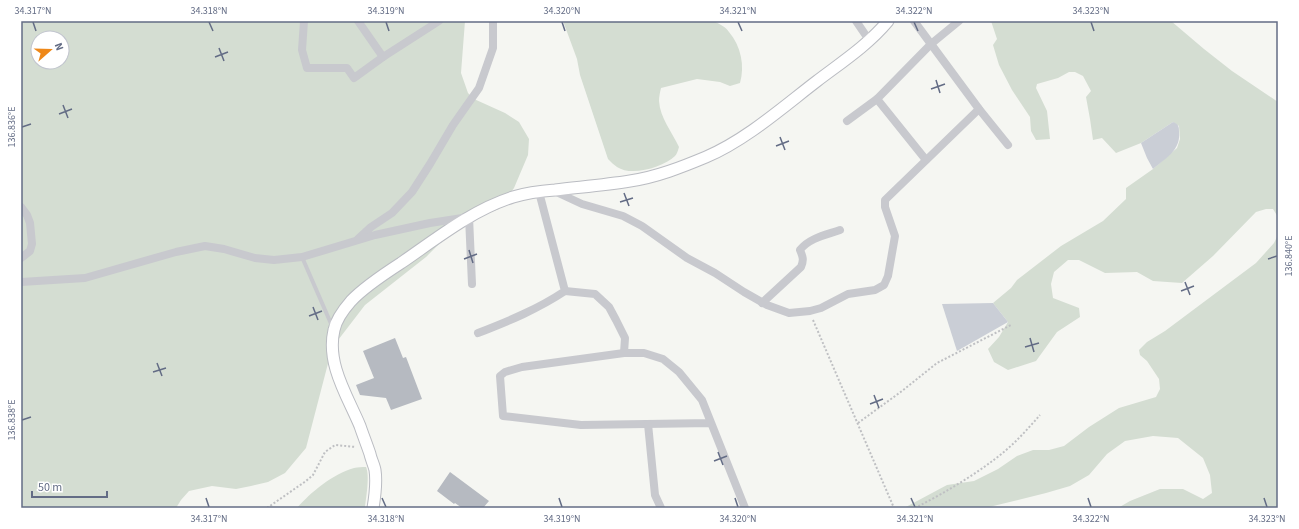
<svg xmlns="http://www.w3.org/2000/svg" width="1299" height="529" font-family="'Source Sans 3',sans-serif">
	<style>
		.green { fill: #d4ddd2; fill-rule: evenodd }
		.water { fill: #caced6 }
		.building { fill: #b6bac1 }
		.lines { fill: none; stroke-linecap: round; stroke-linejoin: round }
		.secondary-casing { stroke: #babcc2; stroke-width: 13 }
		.path { stroke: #bfc0c3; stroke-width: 2; stroke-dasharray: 2 2; stroke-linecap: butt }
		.lane { stroke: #c8c9ce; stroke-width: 4 }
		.street { stroke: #c8c9ce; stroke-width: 8 }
		.secondary { stroke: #fff; stroke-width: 11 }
		.ticks { fill: none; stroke: #636c85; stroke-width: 1.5 }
		.neatline { fill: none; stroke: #636c85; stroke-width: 1.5 }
		.ticks-label { font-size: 10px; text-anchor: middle; fill: #636c85 }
	</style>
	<rect width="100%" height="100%" fill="#f5f6f2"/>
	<g class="green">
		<path d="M21,21H465L461,73L468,93L474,99L505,113L519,122L529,139L528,155L514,188L499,209L486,214L470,219L455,228L426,257L365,305L332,348L306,448L285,473L268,482L251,486L236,489L212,486L189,491L181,500L176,508H21ZM38,38H62V62H38Z"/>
		<path d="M563,21H714C719,24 726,27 729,32C741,46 745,66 740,83L730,86L720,82L697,79L661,88C660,92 659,97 659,101C660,118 672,132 679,147C678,150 677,154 675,156C663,167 632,177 617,167C614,165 611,162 608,159L580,75L577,59Z"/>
		<path d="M991,21H1171L1204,49L1232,71L1278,102V217L1273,209H1266L1256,212L1213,256L1182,283L1153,281L1137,272L1105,273L1079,260H1068L1054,272L1051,284L1053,298L1079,308L1080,317L1057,332L1036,361L1008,370L994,362L988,349L999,337L1008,322L993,303L1011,288L1017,280L1061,246L1103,221L1126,199V188L1153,169L1177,148L1180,139L1179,126L1173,122L1141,143L1116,153L1102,138L1093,140L1090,119L1086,97L1091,91L1083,76L1075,72H1069L1058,78L1037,84L1036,88L1047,111L1050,139L1036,140L1031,131L1030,117L1012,90L999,65L993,45L997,39Z"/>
		<path d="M1278,235V508H1118L1130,501L1160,489H1183L1203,499L1212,493L1210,475L1203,458L1178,438L1153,436L1125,441L1107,454L1089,475L1070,486L1046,493L985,508H904L947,485L974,481L998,469L1017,456L1033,450H1049L1064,446L1089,427L1119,408L1156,397L1160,389L1159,379L1147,361L1140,355L1139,350L1147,342L1165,331L1256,263L1274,243Z"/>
		<path d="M366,467C370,476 366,497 365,508H297C311,492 333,474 354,468C358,467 362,467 366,467Z"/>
	</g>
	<g class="water">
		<path d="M1173,122C1179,124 1179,127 1179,132C1181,150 1166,158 1153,169L1147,158L1141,143Z"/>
		<path d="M993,303L1008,322L957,351L942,304Z"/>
	</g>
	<g class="building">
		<path d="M395,338L403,358L406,357L422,399L391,410L386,398L360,395L356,385L374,378L363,351Z"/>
		<path d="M450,472L489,501L483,508H462L455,503L454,504L437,491Z"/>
	</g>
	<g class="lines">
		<defs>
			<path id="secondary" d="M373,508C375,496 377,483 375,470C374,465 371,459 370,454C367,445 363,435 360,426C348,397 326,364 334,330C336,320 344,309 351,301C364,287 384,274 401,263C436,239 472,210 513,197C526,193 541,191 555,190C580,187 605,185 630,181C657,177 682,167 706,157C746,140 783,107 817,81C842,62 868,45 888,21"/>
		</defs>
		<use href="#secondary" class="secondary-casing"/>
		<g class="path">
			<path d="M813,320L894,508"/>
			<path d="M858,423L902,391L937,363L1011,325"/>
			<path d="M267,508L306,481L313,475L325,452L335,445L356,447"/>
			<path d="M915,508C948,491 991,466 1017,440C1025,432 1033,423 1040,415"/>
		</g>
		<path class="lane" d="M302,257L332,326"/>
		<g class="street">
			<path d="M304,21L302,50L307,68H347L354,78L383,57"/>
			<path d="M358,21L383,57L439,21"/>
			<path d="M856,21L869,40"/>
			<path d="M914,21L979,109L1008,145"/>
			<path d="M847,121L877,99"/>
			<path d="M926,160L877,99L931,44L959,21"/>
			<path d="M552,190L582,204L623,216L642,226L687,258L715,273L744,292L767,305L789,313L810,311L821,308L848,294L875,290L884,285L888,276L895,236L885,207V200L979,109"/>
			<path d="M21,207L27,215L30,223L32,244L30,251L21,258"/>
			<path d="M358,239L371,227L392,213L412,192L430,164L453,125L479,88L493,48V21"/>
			<path d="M21,282L85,278L176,252L205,246L224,249L255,258L274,260L302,257L375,235L430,223L469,217L472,284"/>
			<path d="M565,291L595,294L609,307L616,320L625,338L624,353"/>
			<path d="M762,303L801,267C804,260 803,257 800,250C809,238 826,235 840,230"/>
			<path d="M478,333C509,321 538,309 565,291L539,192"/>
			<path d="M711,423L581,425L503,416L500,376L505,372L522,367L624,353H644L663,359L679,372L702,400L745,508"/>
			<path d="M648,424L655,495L661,508"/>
		</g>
		<use href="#secondary" class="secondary"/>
	</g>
	<path class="ticks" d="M33,22L36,31M209,22L213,31M386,22L389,31M562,22L565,31M738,22L742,31M914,22L918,31M1091,22L1094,31M219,48L224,61M215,57L228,52M936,80L940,93M931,89L945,84M63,105L68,118M59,114L72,109M22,127L31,124M780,137L785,150M776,146L789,141M624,193L629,206M620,202L633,198M469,250L473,263M464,259L477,254M1268,259L1277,256M1185,282L1190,295M1181,291L1194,286M313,307L318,320M309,316L322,311M1030,338L1034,352M1025,347L1039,343M157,363L162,376M153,372L166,368M874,395L879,408M870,404L883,399M22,420L31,417M718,452L723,465M714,461L727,456M206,498L209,507M382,498L386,507M559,498L562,507M735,498L738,507M911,498L915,507M1088,498L1091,507M1264,498L1267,507"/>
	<rect width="1299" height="529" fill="none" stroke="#ffffff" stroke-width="44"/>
	<g transform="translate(50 50) rotate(70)"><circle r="19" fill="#ffffff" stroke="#c1c4ce"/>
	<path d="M0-3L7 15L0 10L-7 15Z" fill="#ee8819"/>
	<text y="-6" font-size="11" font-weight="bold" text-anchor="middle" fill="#636c85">N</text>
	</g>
	<path d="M32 491v6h75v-6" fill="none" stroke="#636c85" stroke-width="2"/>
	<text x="38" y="491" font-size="12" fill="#636c85" stroke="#ffffff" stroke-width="3" paint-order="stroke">50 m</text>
	<rect x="22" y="22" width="1255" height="485" class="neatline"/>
	<g class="ticks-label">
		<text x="33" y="14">34.317°N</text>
		<text x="209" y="14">34.318°N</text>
		<text x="386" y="14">34.319°N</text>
		<text x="562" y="14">34.320°N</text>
		<text x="738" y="14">34.321°N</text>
		<text x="914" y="14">34.322°N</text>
		<text x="1091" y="14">34.323°N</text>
		<text transform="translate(11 127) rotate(-90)" y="4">136.836°E</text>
		<text transform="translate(1288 256) rotate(-90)" y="4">136.840°E</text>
		<text transform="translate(11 420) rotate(-90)" y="4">136.838°E</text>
		<text x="209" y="522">34.317°N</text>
		<text x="386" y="522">34.318°N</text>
		<text x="562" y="522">34.319°N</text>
		<text x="738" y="522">34.320°N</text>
		<text x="915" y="522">34.321°N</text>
		<text x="1091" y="522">34.322°N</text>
		<text x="1267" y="522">34.323°N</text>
	</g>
</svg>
